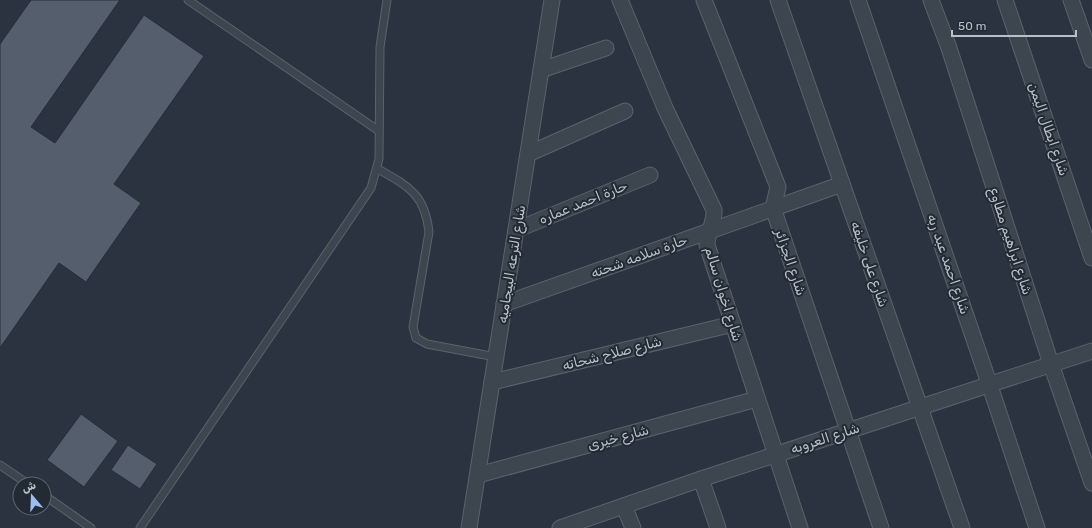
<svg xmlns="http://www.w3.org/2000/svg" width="1092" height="528" font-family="Rubik,'Noto Naskh Arabic',sans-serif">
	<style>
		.building { fill: #555e6c; stroke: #242c36 }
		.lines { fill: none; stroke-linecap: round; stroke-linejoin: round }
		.lane-casing { stroke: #5b636c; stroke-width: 9 }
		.street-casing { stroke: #5b636c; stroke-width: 17 }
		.lane { stroke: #3d454f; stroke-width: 7 }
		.street { stroke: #3d454f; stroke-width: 15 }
		.labels { text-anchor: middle; stroke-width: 4; stroke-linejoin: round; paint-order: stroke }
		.street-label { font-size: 14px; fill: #bac0c9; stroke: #222a34 }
	</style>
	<rect width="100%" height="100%" fill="#2a333f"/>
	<g class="building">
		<path d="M31,0H120L31,127L55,143L144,15L204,56L114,184L141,203L86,282L59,263L0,348V44Z"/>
		<path d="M81,414L118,441L84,487L47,460Z"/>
		<path d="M128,445L157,464L140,489L111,470Z"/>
	</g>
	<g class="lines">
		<defs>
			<g id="lane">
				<path d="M188,0L379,131"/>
				<path d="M378,169C408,186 425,194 429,232L413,327L416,338L427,344L496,357"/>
				<path d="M0,465L28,484"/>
				<path d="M44,495L91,528"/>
				<path d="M140,528L371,188L379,159L380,47L387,0"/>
			</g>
			<g id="street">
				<path d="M620,0L665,108L714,210C715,222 707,233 707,245L800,528"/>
				<path d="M704,0L778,187L773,208L881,528"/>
				<path d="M778,0L962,528"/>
				<path d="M858,0L989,383L1037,528"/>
				<path d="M931,0L949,48L1051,364L1092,483"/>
				<path d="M1005,0L1092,258"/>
				<path d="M1071,0L1092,60"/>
				<path d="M541,70L606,48"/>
				<path d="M528,154L625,111"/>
				<path d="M516,230L650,175"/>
				<path d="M504,304L842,184"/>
				<path d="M492,382L733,324"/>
				<path d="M478,475L757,399"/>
				<path d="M701,479L718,528"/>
				<path d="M624,506L633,528"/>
				<path d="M469,528L552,0"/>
				<path d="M560,528L701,479L1092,351"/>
			</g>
		</defs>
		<use href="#lane" class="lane-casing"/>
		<use href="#street" class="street-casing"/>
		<use href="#lane" class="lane"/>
		<use href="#street" class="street"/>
	</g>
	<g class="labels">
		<g class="street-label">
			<text transform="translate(1049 129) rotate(71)" y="5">شارع ابطال اليمن</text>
			<text transform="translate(583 202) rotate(-22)" y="5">حارة احمد عماره</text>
			<text transform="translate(1011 241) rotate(72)" y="5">شارع ابراهيم مطاوع</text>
			<text transform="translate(639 256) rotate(-20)" y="5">حارة سلامه شحته</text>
			<text transform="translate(791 262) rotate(71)" y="5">شارع الجزائر</text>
			<text transform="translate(511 264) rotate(-81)" y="5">شارع الترعه البيجاميه</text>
			<text transform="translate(870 264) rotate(71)" y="5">شارع على خليفه</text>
			<text transform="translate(949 264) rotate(71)" y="5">شارع احمد عبد ربه</text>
			<text transform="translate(724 294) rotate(73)" y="5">شارع اخوان سالم</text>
			<text transform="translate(612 353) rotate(-14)" y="5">شارع صلاح شحاته</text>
			<text transform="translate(618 437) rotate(-15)" y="5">شارع خيرى</text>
			<text transform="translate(825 438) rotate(-18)" y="5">شارع العروبه</text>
		</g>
	</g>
	<g transform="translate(32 496) rotate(341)"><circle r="19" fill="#222a34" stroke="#5f6670"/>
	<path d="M0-3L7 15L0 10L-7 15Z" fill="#9cbded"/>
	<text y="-6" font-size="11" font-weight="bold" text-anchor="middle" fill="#bac0c9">ش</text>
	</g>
	<path d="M952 30v6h124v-6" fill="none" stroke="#bac0c9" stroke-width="2"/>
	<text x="958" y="30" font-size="12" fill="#bac0c9" stroke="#222a34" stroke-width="3" paint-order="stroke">50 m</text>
</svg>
